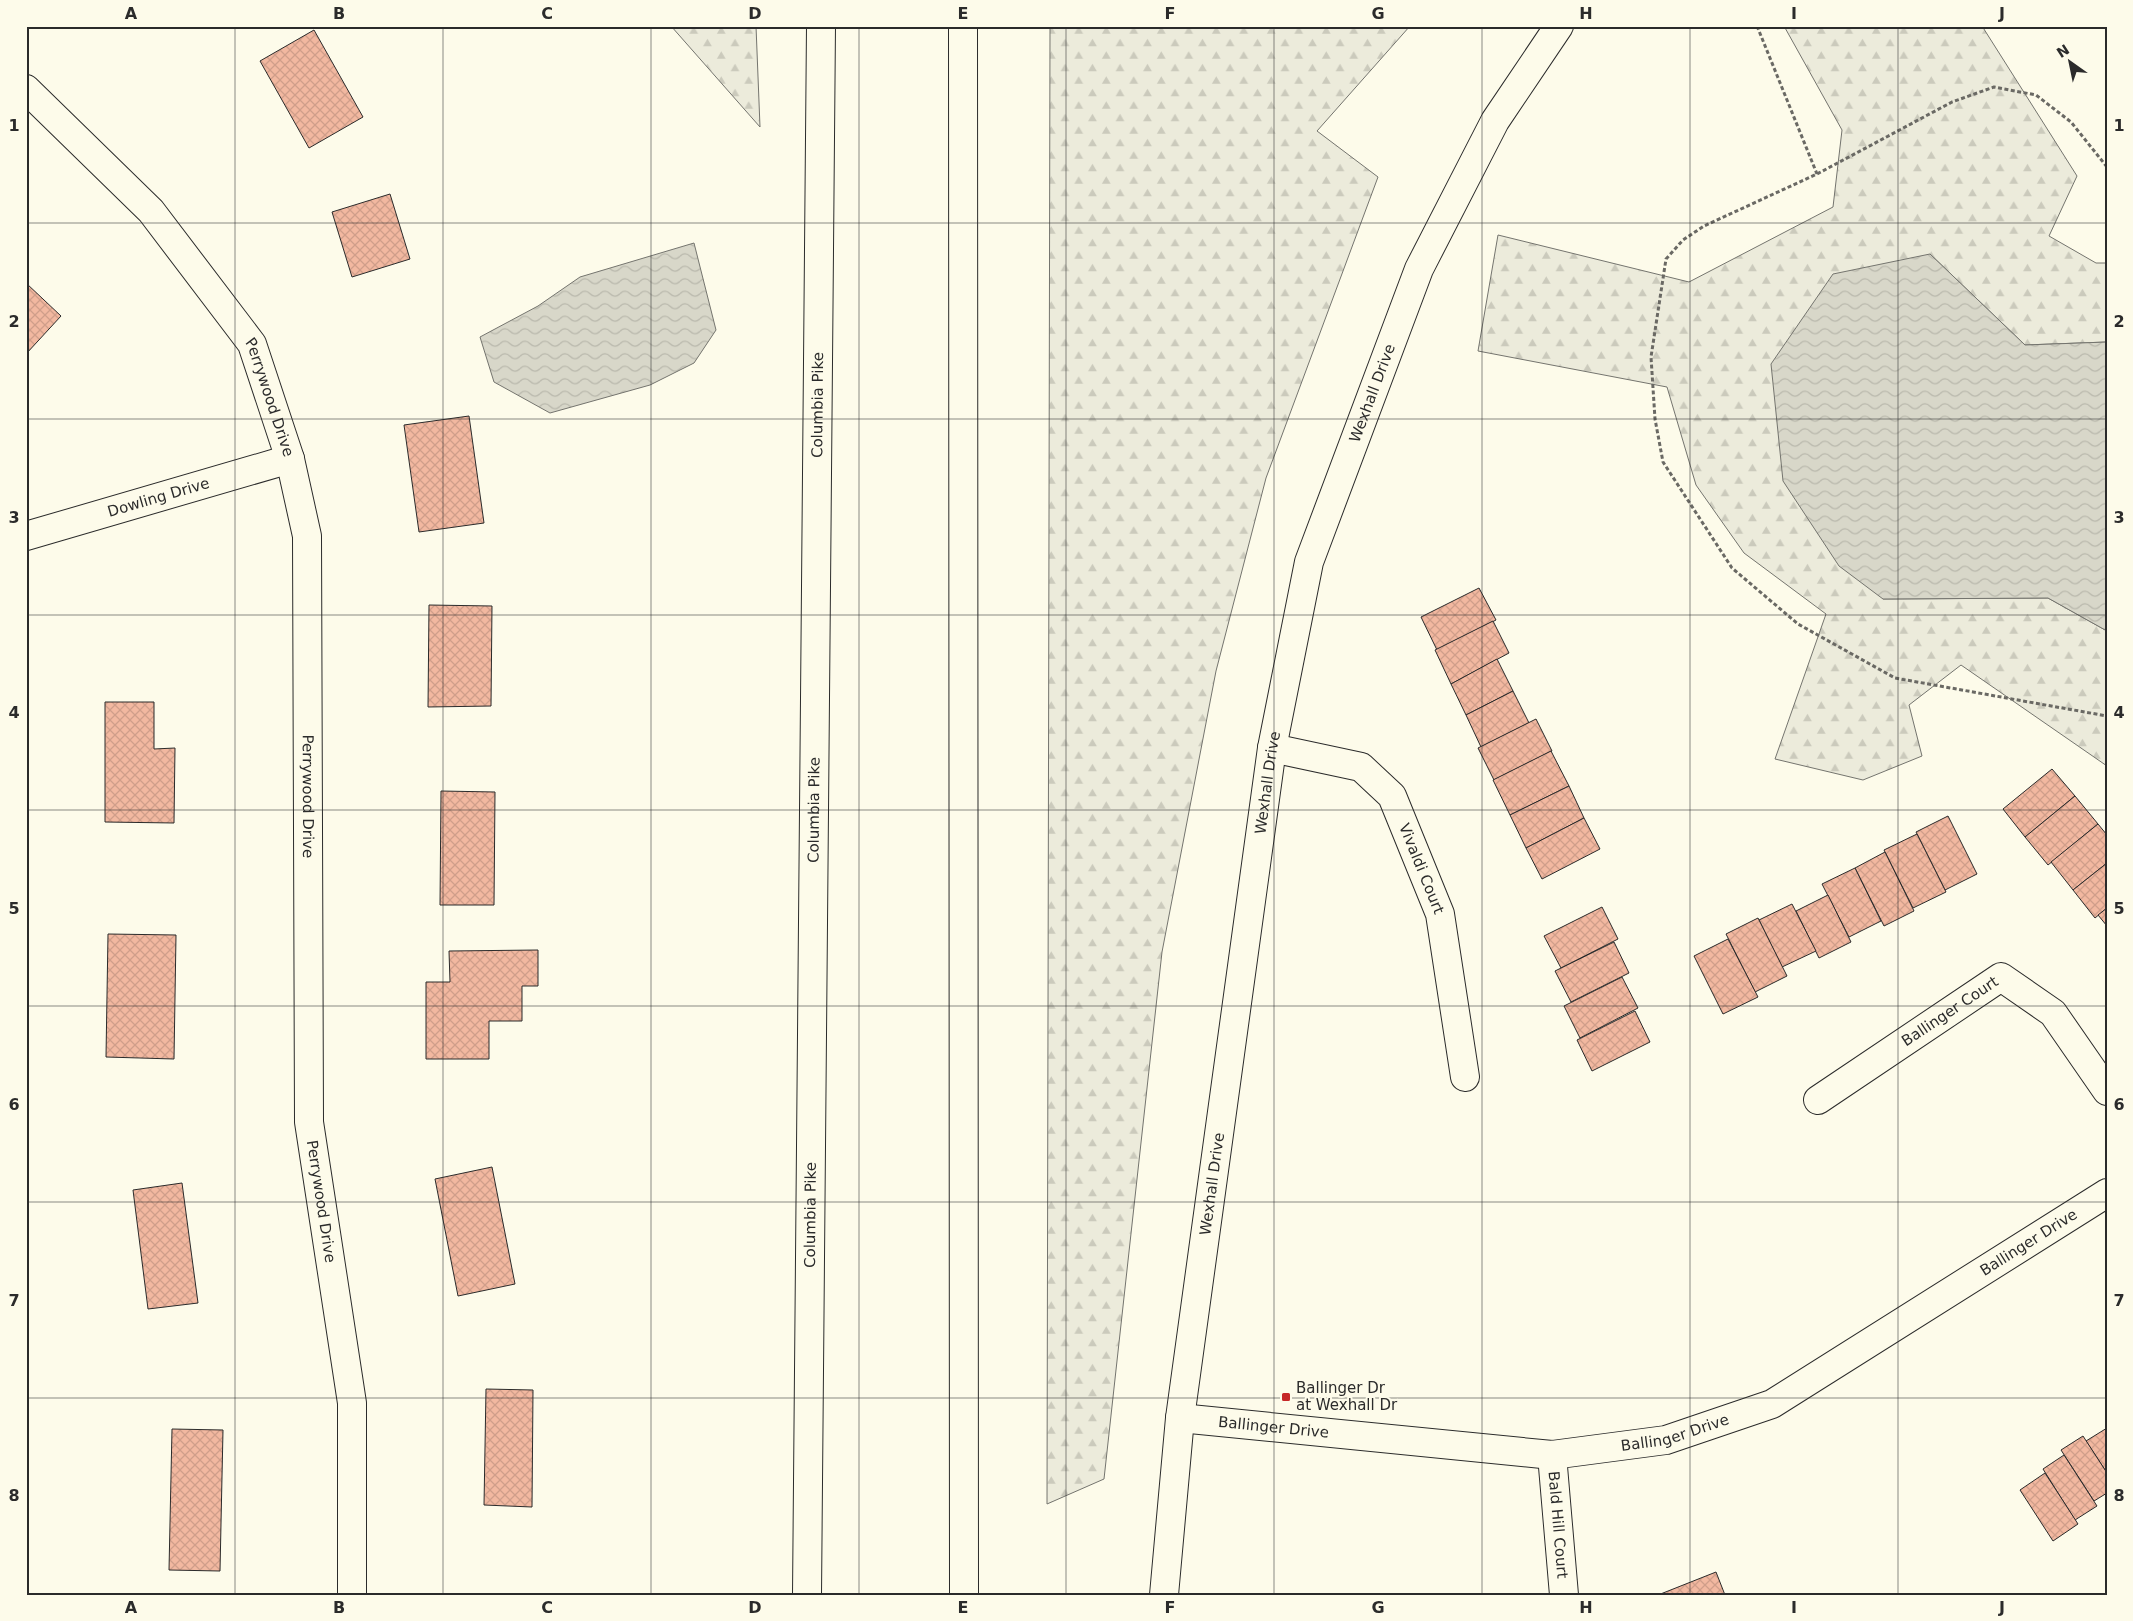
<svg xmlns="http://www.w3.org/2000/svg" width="2133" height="1621" font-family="'DejaVu Sans',sans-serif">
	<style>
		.forest { fill: url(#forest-firs); stroke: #74746e }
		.water { fill: url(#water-waves); stroke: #74746e }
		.building { fill: url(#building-cross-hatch); stroke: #2b2b2b }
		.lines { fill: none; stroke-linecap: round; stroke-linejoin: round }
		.minor-casing { stroke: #2b2b2b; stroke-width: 30 }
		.highway-casing { stroke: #2b2b2b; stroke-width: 30 }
		.path { stroke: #6a6964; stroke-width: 3; stroke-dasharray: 4 2.5; stroke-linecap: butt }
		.minor { stroke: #fdfbea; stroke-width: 28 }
		.highway { stroke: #fdfbea; stroke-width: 28 }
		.grid { fill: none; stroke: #2b2b2b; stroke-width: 1; stroke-opacity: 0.55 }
		.poi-dot { fill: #c62828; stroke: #fdfbea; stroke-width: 2 }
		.labels { text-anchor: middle; stroke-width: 4; stroke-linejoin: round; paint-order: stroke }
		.street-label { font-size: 15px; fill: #2b2b2b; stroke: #fdfbea }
		.poi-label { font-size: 15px; fill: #2b2b2b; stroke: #fdfbea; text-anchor: start }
		.neatline { fill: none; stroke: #2b2b2b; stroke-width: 2 }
		.grid-label { font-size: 16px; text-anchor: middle; font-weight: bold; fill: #2b2b2b }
	</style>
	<defs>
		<pattern id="forest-firs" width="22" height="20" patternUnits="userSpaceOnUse" patternTransform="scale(1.25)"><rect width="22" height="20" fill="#ecebdb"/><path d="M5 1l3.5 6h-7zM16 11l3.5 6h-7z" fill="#cbcabc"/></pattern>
		<pattern id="water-waves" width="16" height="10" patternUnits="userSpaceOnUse" patternTransform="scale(1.25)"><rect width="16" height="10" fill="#d8d7c9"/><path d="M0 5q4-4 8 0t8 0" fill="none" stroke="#bab9ad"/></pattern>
		<pattern id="building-cross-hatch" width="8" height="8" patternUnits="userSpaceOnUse" patternTransform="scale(1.25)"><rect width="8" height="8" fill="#f2b8a0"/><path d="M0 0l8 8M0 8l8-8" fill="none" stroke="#d09e8a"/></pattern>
	</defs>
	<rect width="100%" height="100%" fill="#fdfbea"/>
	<g class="forest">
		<path d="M671,26H756L760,127Z"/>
		<path d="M1050,26H1410L1317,131L1378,177L1266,478L1216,671L1162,952L1104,1479L1047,1504Z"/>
		<path d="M1784,26H1982L2077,176L2049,236L2096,263H2107V342L2025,345L1930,254L1883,599L2048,598L2107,631V766L1961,665L1909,705L1922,756L1863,780L1775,759L1826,614L1744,553L1696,485L1667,387L1478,351L1498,235L1689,282L1833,207L1842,130Z"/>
	</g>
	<g class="water">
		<path d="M694,243L716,330L694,363L650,385L550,413L494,382L480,337L538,306L580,277Z"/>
		<path d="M1930,254L2025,345L2107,342V631L2048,598L1883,599L1839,566L1783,481L1771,364L1833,274Z"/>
	</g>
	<g class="building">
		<path d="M314,30L363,117L309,148L260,61Z"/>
		<path d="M390,194L410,259L352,277L332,212Z"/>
		<path d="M26,283L61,316L26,354Z"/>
		<path d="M469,416L484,523L419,532L404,425Z"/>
		<path d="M1479,588L1496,620L1437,650L1421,617Z"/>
		<path d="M429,605L492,606L491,706L428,707Z"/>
		<path d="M1493,621L1509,653L1451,684L1435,650Z"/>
		<path d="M1497,659L1513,691L1466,715L1451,684Z"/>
		<path d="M1513,691L1529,723L1481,747L1466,715Z"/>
		<path d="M105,702H154V749L175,748L174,823L105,822Z"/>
		<path d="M1536,719L1552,751L1494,780L1478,748Z"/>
		<path d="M1551,751L1569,786L1510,815L1493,780Z"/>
		<path d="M2052,769L2075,796L2025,837L2003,809Z"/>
		<path d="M1569,786L1584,818L1526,848L1510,815Z"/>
		<path d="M441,791L495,792L494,905H440Z"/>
		<path d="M2075,796L2098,824L2048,865L2025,837Z"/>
		<path d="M1948,816L1977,874L1945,890L1916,832Z"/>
		<path d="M1584,818L1600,849L1542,879L1526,848Z"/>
		<path d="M2098,824L2107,835V863L2073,890L2051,862Z"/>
		<path d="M1917,834L1946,892L1913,908L1884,850Z"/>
		<path d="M1885,852L1914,911L1884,926L1855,868Z"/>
		<path d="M2107,863V908L2095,918L2073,890Z"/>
		<path d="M1855,868L1881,921L1849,937L1822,884Z"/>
		<path d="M1828,895L1851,942L1819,958L1796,911Z"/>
		<path d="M1792,904L1816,951L1782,967L1759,920Z"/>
		<path d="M1602,907L1618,939L1561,968L1544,936Z"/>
		<path d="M2107,908V926L2098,915Z"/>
		<path d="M1758,918L1787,976L1755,992L1726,934Z"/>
		<path d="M108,934L176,935L174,1059L106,1057Z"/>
		<path d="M1728,939L1758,997L1723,1014L1694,956Z"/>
		<path d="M1614,942L1629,973L1571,1002L1555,971Z"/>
		<path d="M538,950V986H522V1021H489V1059H426V982H450L449,951Z"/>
		<path d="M1622,977L1638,1008L1580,1038L1564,1006Z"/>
		<path d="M1635,1011L1650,1042L1592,1071L1577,1040Z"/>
		<path d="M492,1167L515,1284L458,1296L435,1179Z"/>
		<path d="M182,1183L198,1303L148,1309L133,1190Z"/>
		<path d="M486,1389L533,1390L532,1507L484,1505Z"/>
		<path d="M2107,1428V1473L2086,1441Z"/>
		<path d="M172,1429L223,1430L220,1571L169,1570Z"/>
		<path d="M2083,1436L2107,1473V1493L2094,1501L2061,1450Z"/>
		<path d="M2064,1455L2097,1506L2075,1520L2043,1469Z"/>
		<path d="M2045,1473L2078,1524L2053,1541L2020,1490Z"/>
		<path d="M1716,1572L1725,1595H1658Z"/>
	</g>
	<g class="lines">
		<defs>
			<g id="minor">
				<path id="s1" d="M26,89L151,211L252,344L290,459L307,536L309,1122L352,1403V1595"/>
				<path id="s2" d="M26,536L290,459"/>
				<path id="s3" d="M1272,748L1361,767L1392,796L1440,914L1465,1077"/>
				<path id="s4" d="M1818,1100L2001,977L2053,1013L2107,1091"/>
				<path id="s5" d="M1180,1418L1552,1455L1666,1440L1772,1404L2107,1193"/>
				<path id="s6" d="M1552,1455L1564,1595"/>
				<path id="s7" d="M1164,1595L1180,1418L1272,748L1309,562L1419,269L1495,121L1559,26"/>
			</g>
			<g id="highway">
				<path d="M963,26L964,1595"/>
				<path id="s8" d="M807,1595L821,26"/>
			</g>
		</defs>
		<use href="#minor" class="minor-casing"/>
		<use href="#highway" class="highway-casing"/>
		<g class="path">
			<path d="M1757,26L1817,174"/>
			<path d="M2107,167L2071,122L2036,95L1994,87L1952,102L1817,174L1704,226L1683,240L1666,259L1651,357L1655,419L1663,462L1732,568L1798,624L1895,678L2107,716"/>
		</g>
		<use href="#minor" class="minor"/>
		<use href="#highway" class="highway"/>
	</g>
	<path class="grid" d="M235,26V1595M443,26V1595M651,26V1595M859,26V1595M1066,26V1595M1274,26V1595M1482,26V1595M1690,26V1595M1898,26V1595M26,223H2107M26,419H2107M26,615H2107M26,810H2107M26,1006H2107M26,1202H2107M26,1398H2107"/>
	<rect class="poi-dot" x="1281" y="1392" width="10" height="10" rx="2.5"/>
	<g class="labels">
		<g class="street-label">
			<text dy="5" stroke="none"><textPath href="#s7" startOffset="1224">Wexhall Drive</textPath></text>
			<text dy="5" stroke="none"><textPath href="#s1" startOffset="398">Perrywood Drive</textPath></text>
			<text dy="5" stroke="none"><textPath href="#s8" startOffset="1190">Columbia Pike</textPath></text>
			<text dy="5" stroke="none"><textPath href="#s2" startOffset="138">Dowling Drive</textPath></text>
			<text dy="5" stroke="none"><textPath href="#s7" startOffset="819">Wexhall Drive</textPath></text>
			<text dy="5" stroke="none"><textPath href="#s1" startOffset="802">Perrywood Drive</textPath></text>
			<text dy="5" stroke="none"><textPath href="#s8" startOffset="785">Columbia Pike</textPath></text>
			<text dy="5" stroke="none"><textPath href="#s3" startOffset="212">Vivaldi Court</textPath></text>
			<text dy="5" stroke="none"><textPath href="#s4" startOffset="159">Ballinger Court</textPath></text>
			<text dy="5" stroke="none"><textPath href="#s7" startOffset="414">Wexhall Drive</textPath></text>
			<text dy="5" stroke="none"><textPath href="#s1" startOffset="1208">Perrywood Drive</textPath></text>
			<text dy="5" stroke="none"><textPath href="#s8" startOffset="380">Columbia Pike</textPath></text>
			<text dy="5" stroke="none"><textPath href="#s5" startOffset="904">Ballinger Drive</textPath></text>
			<text dy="5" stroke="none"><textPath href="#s5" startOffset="94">Ballinger Drive</textPath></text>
			<text dy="5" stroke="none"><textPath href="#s5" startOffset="499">Ballinger Drive</textPath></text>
			<text dy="5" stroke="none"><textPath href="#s6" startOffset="70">Bald Hill Court</textPath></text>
		</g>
		<g class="poi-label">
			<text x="1296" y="1393">Ballinger Dr<tspan x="1296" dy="17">at Wexhall Dr</tspan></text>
		</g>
	</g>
	<rect width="2133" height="1621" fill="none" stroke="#fdfbea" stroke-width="55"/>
	<g transform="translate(2070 62) rotate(327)" stroke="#fdfbea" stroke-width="4" paint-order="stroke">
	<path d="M0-4L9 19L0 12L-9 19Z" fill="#2b2b2b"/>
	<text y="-8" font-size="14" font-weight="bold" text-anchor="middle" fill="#2b2b2b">N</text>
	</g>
	<rect x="28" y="28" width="2078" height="1566" class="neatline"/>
	<g class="grid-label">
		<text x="131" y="19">A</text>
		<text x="339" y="19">B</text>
		<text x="547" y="19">C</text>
		<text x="755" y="19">D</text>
		<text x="963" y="19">E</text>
		<text x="1170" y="19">F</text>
		<text x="1378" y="19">G</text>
		<text x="1586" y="19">H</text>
		<text x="1794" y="19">I</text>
		<text x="2002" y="19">J</text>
		<text x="14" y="131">1</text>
		<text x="2119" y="131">1</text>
		<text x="14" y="327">2</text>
		<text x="2119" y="327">2</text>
		<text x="14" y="523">3</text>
		<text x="2119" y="523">3</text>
		<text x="14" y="718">4</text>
		<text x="2119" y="718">4</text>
		<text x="14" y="914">5</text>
		<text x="2119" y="914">5</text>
		<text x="14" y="1110">6</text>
		<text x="2119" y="1110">6</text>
		<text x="14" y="1306">7</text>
		<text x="2119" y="1306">7</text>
		<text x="14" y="1501">8</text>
		<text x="2119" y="1501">8</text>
		<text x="131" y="1613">A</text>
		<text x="339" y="1613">B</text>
		<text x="547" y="1613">C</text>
		<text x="755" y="1613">D</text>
		<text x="963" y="1613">E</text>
		<text x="1170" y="1613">F</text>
		<text x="1378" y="1613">G</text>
		<text x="1586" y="1613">H</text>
		<text x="1794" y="1613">I</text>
		<text x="2002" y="1613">J</text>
	</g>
</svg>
